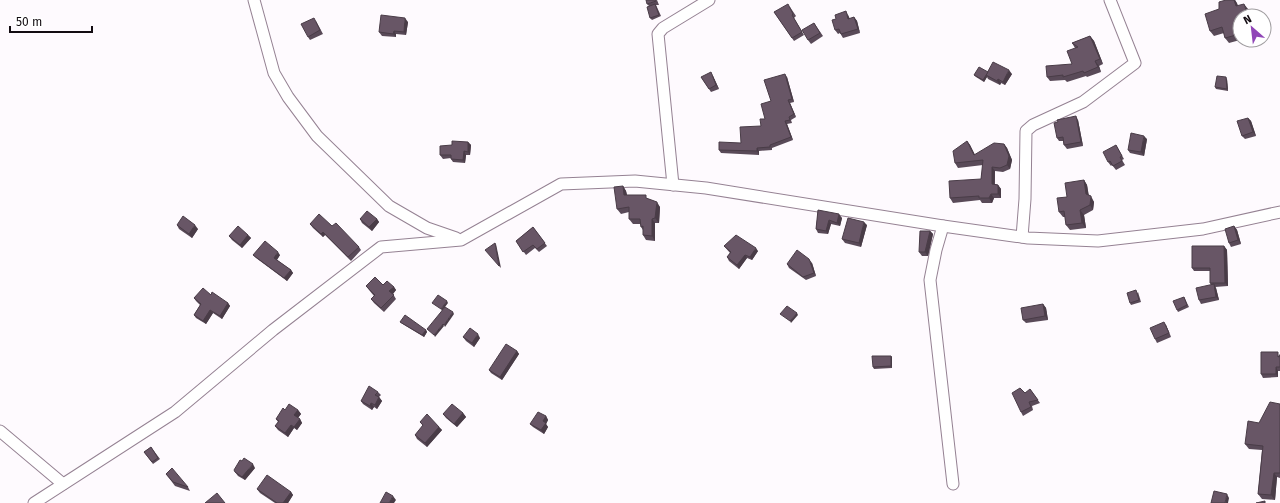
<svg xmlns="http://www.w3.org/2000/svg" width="1280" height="503" font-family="'Fira Sans',sans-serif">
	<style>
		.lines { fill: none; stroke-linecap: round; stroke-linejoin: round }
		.minor-casing { stroke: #958293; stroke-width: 13 }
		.minor { stroke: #fff; stroke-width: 11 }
		.wall { fill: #594a58 }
		.shaded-wall { fill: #493c47 }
		.building { fill: #685666; stroke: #493c47 }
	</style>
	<rect width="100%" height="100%" fill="#fefafe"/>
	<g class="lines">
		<defs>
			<g id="minor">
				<path d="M254,0L274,73L288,97L317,136L389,206L427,228L456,238"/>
				<path d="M673,185L658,34L663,28L709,0"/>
				<path d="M943,226L936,250L930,280L953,484"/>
				<path d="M1022,237L1025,199L1026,131L1033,125L1083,102L1135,63L1110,0"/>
				<path d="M0,431L63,484"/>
				<path d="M34,503L175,412L273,330L381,247L461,240L561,184L635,181L706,188L943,226L1028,238L1098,241L1203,229L1280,212"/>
			</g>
		</defs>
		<use href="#minor" class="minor-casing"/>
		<use href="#minor" class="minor"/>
	</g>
	<g class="wall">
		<path d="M657,0L659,5H656L661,16L652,20L650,18L649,6L647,4Z"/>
		<path d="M1226,0H1235L1238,6L1248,9L1240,16V40L1229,43L1225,38L1224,33L1214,36L1210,31L1219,9Z"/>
		<path d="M790,7L796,16L794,18L804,35L794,41L774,12Z"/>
		<path d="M848,15L850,19L854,17L857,21L860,33L843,38L840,33L838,34L835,30Z"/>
		<path d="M316,21L323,34L310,40L308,37Z"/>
		<path d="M408,22L406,35L396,34V37L382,36L379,32Z"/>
		<path d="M814,23L823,36L811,44L808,40Z"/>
		<path d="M1090,36L1094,41L1103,64L1099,66L1101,72L1087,77L1086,76L1067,82L1065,80L1050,81L1047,77L1072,64L1075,48L1072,43Z"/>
		<path d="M988,72L1012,74L1005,85L1001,83L1000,85L988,79L987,77L984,82L976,77L974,75Z"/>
		<path d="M713,76L719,89L711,92L701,77Z"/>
		<path d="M787,77L794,102L790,103L796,117L791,120L792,123L787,124L793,140L772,148V150L759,151V155L721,153L719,150L741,143L761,126L765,119L771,101Z"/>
		<path d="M1227,79L1228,91L1216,89L1215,87Z"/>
		<path d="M1248,118L1251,121L1256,136L1245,139L1242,136Z"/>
		<path d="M1078,120L1083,146L1067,149L1064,145L1063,141H1059L1057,138Z"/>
		<path d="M1147,139L1144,156L1130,153L1128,150Z"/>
		<path d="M967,141L970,145L975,155L1004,144L1007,148L1012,160L1010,169L1003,172L995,171V184L998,185L1001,189V198H994L992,203H982L980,200L953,203L950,198L981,179L983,165L958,168L955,163Z"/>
		<path d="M468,142L471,145L470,155H466L465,163L453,162L451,159V158L443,159L440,155L452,145Z"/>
		<path d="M1116,145L1124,159L1122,160L1125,165L1116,170L1112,165L1111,166L1108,162Z"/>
		<path d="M1084,180L1087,185L1089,196L1094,202L1093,210L1084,215L1086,228L1070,230L1066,225L1065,217H1063L1059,212L1067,197Z"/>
		<path d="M623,186L626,191L627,195L649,199L660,207L659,223H655V241L646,240L643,235V230L641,227L640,224H633L629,219V212L621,214L617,209Z"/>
		<path d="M818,210L842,218L840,226L831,224L828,234L818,233L816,229Z"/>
		<path d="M360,219H377L379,222L372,231L362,223Z"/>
		<path d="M310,224L332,226L359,247L361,250L351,261L325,235L323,237L313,228Z"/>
		<path d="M177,225L198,229L192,238L179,229Z"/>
		<path d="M867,225L861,247L845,243L842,239Z"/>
		<path d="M1234,226L1237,230L1241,244L1231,247L1229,243Z"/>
		<path d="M533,227L547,246L539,252L535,248L526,255L516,241Z"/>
		<path d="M930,231L933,234L928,256H922L919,252Z"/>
		<path d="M248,235L251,238L242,248L232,240L229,236Z"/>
		<path d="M724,246L758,251L752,260L747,258L739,269L729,261L727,257L730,253Z"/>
		<path d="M1224,246L1227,250L1228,286L1215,287L1216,288L1219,300L1201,304L1199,300L1211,285L1210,283V271H1194L1192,268Z"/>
		<path d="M253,255H280L277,260L291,270L293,273L287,281L256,258Z"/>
		<path d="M812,263L816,276L806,280L789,268L787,264Z"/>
		<path d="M366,286L394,287L396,290L393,294L396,299L384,312L374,303L371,299L374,296L369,290Z"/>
		<path d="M1138,292L1141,302L1131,305L1130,303Z"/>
		<path d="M211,295L228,303L230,306L222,319L213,313L206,324L196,318L194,315L200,305L196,301L194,298Z"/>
		<path d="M1184,297L1189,307L1178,312L1177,310Z"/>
		<path d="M1043,304L1046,308L1048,320L1026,323L1023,320Z"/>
		<path d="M400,322L426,330L427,332L424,337L401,323Z"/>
		<path d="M1166,325L1171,337L1157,343L1155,339Z"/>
		<path d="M463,337L480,338L474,347L466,341Z"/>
		<path d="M517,351L519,354L502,380L491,373L489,370Z"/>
		<path d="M1280,354V371H1278V377L1263,378L1261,374Z"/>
		<path d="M891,356L892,357V368L874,369L873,367Z"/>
		<path d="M1030,389L1040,403L1032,406L1033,410L1023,416L1021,412Z"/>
		<path d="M378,392L381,395L379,397L382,401L377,409L374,407L372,410L363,404L361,401Z"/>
		<path d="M1280,404V478L1277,477L1275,500L1262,499L1258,494L1262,450L1249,449L1245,444Z"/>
		<path d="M285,410H298L301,414L298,418L300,419L302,423L297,430L294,428L288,437L278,430L275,426L278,422L276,419Z"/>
		<path d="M463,413L466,417L457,427L446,418L443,414Z"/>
		<path d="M546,416L548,420L546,424L548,427L544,434L533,427L530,424Z"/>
		<path d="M420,422L439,427L442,430L427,447L417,439L415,435L423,426Z"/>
		<path d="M151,447L160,459L153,464L144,452Z"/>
		<path d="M255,468L245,480L238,476L235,472Z"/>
		<path d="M166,474L188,487L190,491L175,486Z"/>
		<path d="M257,489L291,492L293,495L288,503H275L260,493Z"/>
	</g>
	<g class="shaded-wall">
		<path d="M1234,0H1235L1237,3L1240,12L1236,6Z"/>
		<path d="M1244,4L1248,9L1250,16H1248Z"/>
		<path d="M846,11L848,15L851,23L848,19Z"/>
		<path d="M854,17L857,21L860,33L858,29Z"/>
		<path d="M405,18L408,22L406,35L404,32Z"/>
		<path d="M394,31L396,34V37L393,34Z"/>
		<path d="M1090,36L1094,41L1103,64L1100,59Z"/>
		<path d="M1095,61L1099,66L1101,72L1098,67Z"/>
		<path d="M1009,70L1012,74L1005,85L1003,82Z"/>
		<path d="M711,72L713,76L719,89L716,85Z"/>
		<path d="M988,72L986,75L987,77L984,82L983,80Z"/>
		<path d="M785,74L787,77L794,102L792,99Z"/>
		<path d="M1226,77L1227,79L1228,91L1227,89Z"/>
		<path d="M998,79L1001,83L1000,85L997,81Z"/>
		<path d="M788,100L790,103L796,117L794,114Z"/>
		<path d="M1076,116L1078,120L1083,146L1081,142Z"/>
		<path d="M1248,118L1251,121L1256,136L1253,132Z"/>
		<path d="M785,121L787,124L793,140L791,137Z"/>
		<path d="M1144,136L1147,139L1144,156L1141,152Z"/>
		<path d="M967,141L970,145L977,159L974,155Z"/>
		<path d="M468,142L471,145L470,155L468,152Z"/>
		<path d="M1004,144L1007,148L1012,160L1010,169L1007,165Z"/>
		<path d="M757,148L759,151V155L757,151Z"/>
		<path d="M464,151L466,155L465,163L463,160Z"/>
		<path d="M992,167L995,171L994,189L992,184Z"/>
		<path d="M1084,180L1087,185L1089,199L1086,194Z"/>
		<path d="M998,185L1001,189V198L998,194Z"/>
		<path d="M623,186L626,191L628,200L624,195Z"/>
		<path d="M991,194L994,198L992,203L989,198Z"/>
		<path d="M1091,196L1094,202L1093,210L1090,205Z"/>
		<path d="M657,202L660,207L659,223L655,218Z"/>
		<path d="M1080,210L1084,215L1086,228L1082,223Z"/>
		<path d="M839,214L842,218L840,226L837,223Z"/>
		<path d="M377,219L379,222L372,231L369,227Z"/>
		<path d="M652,219L655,223V241L652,236Z"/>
		<path d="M829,220L831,224L828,234L826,231Z"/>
		<path d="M864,222L867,225L861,247L859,243Z"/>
		<path d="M195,225L198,229L192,238L189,234Z"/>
		<path d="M1234,226L1237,230L1241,244L1238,240Z"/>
		<path d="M930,231L933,234L928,256L925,252Z"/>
		<path d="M323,232L325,235L323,237L321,234Z"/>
		<path d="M248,235L251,238L242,248L240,245Z"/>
		<path d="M495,243L496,244L501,268L499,266Z"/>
		<path d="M1224,246L1227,250L1228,286L1225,283Z"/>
		<path d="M756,248L758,251L752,260L750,257Z"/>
		<path d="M278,252L280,255L276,261L274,258Z"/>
		<path d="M745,255L747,258L739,269L737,265Z"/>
		<path d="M809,259L812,263L816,276L814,273Z"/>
		<path d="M291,270L293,273L287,281L284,278Z"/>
		<path d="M1214,284L1216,288L1219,300L1216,297Z"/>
		<path d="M394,287L396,290L392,295L389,291Z"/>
		<path d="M447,301L448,303L442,311L441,309Z"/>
		<path d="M228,303L230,306L222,319L220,316Z"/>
		<path d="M1043,304L1046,308L1048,320L1045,316Z"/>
		<path d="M210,310L213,313L206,324L203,321Z"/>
		<path d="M453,312L454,314L445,327L444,325Z"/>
		<path d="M797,313L798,315L791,323L790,321Z"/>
		<path d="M1164,322L1166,325L1171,337L1169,333Z"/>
		<path d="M443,324L444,326L435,337L434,335Z"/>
		<path d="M426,330L427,332L424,337L422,335Z"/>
		<path d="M478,334L480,338L474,347L472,343Z"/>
		<path d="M517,351L519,354L502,380L500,377Z"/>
		<path d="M891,356L892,357V368L891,366Z"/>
		<path d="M1276,367L1278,371V377L1276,374Z"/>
		<path d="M379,397L382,401L377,409L375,405Z"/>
		<path d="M371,403L374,407L372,410L370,406Z"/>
		<path d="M298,410L301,414L297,419L294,415Z"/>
		<path d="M463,413L466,417L457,427L454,424Z"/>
		<path d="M546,416L548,420L546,424L548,427L544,434L541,430L543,421Z"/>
		<path d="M300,419L302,423L297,430L294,427Z"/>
		<path d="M291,425L294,428L288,437L285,433Z"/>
		<path d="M439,427L442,430L427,447L425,443Z"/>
		<path d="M253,464L255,468L245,480L242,477Z"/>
		<path d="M1274,473L1277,477L1275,500L1271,495Z"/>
		<path d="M291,492L293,495L288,503H283Z"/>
		<path d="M1227,494L1229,498L1228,503H1225Z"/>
		<path d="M393,496L396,500L394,503H389Z"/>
	</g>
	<g class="building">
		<path d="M646,0H656V1L647,4Z"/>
		<path d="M1226,0H1234L1236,6L1244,4L1248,16H1240V34L1225,38L1222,27L1210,31L1205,14L1219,9V2Z"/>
		<path d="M655,4L659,15L650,18L647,7Z"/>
		<path d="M788,4L793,14L792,15L802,32L792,38L774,12Z"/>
		<path d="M846,11L848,19L854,17L858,29L841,34L839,29L835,30L832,20L836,19L835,15Z"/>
		<path d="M381,15L405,18L404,32L394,31L393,34L379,32Z"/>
		<path d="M314,18L320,30L308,37L301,24Z"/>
		<path d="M814,23L820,33L808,40L802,30Z"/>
		<path d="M1090,36L1100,59L1095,61L1098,67L1084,73L1083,71L1063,77V75L1047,77L1046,66L1072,64L1067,51L1078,47L1072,43Z"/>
		<path d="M993,62L1009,70L1003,82L998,79L997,81L986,75Z"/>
		<path d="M979,67L988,72L983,80L974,75Z"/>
		<path d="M711,72L716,85L709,89L701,77Z"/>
		<path d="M785,74L792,99L788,100L794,114L789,117L790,120L785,121L791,137L770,145V147L757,148V151L719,150V142L741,143L740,127L761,126L760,119H765L761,104L771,101L764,80Z"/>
		<path d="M1217,76L1226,77L1227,89L1215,87Z"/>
		<path d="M1076,116L1081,142L1064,145L1063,137L1057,138L1054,123L1058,122L1057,120Z"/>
		<path d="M1248,118L1253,132L1242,136L1237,121Z"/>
		<path d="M1131,133L1144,136L1141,152L1128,150Z"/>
		<path d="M452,141L468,142V152L464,151L463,160L451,159V155H440V146L452,145Z"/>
		<path d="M967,141L974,155L994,143L1004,144L1009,156L1007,165L1000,168L992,167V184L998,185V194H991L989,198H979V196L950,198L949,181L981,179L983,160L955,163L953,151Z"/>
		<path d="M1116,145L1122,156L1120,157L1122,161L1113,166L1110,161L1108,162L1103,152Z"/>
		<path d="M1084,180L1086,194L1091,196L1090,205L1080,210L1082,223L1066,225L1064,211L1059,212L1057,198L1067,197L1065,183Z"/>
		<path d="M623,186L624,195H646V198L657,202L655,218L652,219V236L643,235V226L641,227L640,219H629V207L617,209L614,187Z"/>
		<path d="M818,210L839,214L837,223L829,220L826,231L816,229Z"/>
		<path d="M367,211L377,219L369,227L360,219Z"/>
		<path d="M319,214L332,226L336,223L359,247L348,257L323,232L321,234L310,224Z"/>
		<path d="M183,216L195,225L189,234L177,225Z"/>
		<path d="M848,218L864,222L859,243L842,239Z"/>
		<path d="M238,226L248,235L240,245L229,236Z"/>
		<path d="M1234,226L1238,240L1229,243L1225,229Z"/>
		<path d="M533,227L545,243L537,249L533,245L523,252L516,241Z"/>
		<path d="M920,231H930L925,252H919Z"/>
		<path d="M736,235L756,248L750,257L745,255L737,265L727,257L731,252L724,246Z"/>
		<path d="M265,241L278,252L274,258L291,270L284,278L253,255Z"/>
		<path d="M495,243L499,266L485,250Z"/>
		<path d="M1192,246H1224L1225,283H1210V268H1192Z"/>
		<path d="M797,250L809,259L814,273L803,277L787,264Z"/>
		<path d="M375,277L383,285L387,281L394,287L389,291L394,295L381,308L371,299L375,295L366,286Z"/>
		<path d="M1214,284L1216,297L1199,300L1196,288Z"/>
		<path d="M203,288L211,295L212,292L228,303L220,316L210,310L203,321L194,315L201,304L194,298Z"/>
		<path d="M1136,290L1139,300L1130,303L1127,293Z"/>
		<path d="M438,295L447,301L441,309L432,303Z"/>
		<path d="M1184,297L1187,305L1177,310L1173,301Z"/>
		<path d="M1043,304L1045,316L1023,320L1021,308Z"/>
		<path d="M787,306L797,313L790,321L780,314Z"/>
		<path d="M445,307L453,312L444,325L443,324L434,335L427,329Z"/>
		<path d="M405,315L426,330L422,335L400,322Z"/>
		<path d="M1164,322L1169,333L1155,339L1150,328Z"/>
		<path d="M470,328L478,334L472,343L463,337Z"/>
		<path d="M506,344L517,351L500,377L489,370Z"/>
		<path d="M1261,352H1278V357L1280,356V367H1276V374H1261Z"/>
		<path d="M872,356H891V366L873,367Z"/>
		<path d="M369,386L378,392L375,395L379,397L375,405L371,403L370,406L361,401Z"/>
		<path d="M1020,388L1025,393L1030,389L1038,400L1029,402L1031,407L1021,412L1012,393Z"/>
		<path d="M1270,402L1280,404V473H1274L1271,495L1258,494L1263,446L1245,444L1248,421L1259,423Z"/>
		<path d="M289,404L298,410L294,415L300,419L294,427L291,425L285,433L275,426L279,421L276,419L283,408L285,410Z"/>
		<path d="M452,404L463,413L454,424L443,414Z"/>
		<path d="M538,412L546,416L543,421L546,423L541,430L530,424Z"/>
		<path d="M427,414L439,427L425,443L415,435L423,425L420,422Z"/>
		<path d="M151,447L158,458L152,462L144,452Z"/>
		<path d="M244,458L253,464L242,477L235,472L234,470L240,460L242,461Z"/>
		<path d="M172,468L188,487L173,482L166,474Z"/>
		<path d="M267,475L291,492L283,503H277L257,489Z"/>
		<path d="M1214,491L1227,494L1225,503H1211Z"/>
		<path d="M386,492L393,496L389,503H380Z"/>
		<path d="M217,493L225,503H205Z"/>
		<path d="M1265,501V503H1256Z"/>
	</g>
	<g transform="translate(1252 28) rotate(332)"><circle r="19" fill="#ffffff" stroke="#a09da0"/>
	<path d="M0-3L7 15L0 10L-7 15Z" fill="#9046b7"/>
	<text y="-6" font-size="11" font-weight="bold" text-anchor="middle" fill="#120b11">N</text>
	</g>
	<path d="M10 26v6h82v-6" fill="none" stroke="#120b11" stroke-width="2"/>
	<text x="16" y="26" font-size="12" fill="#120b11" stroke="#ffffff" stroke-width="3" paint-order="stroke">50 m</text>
</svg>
